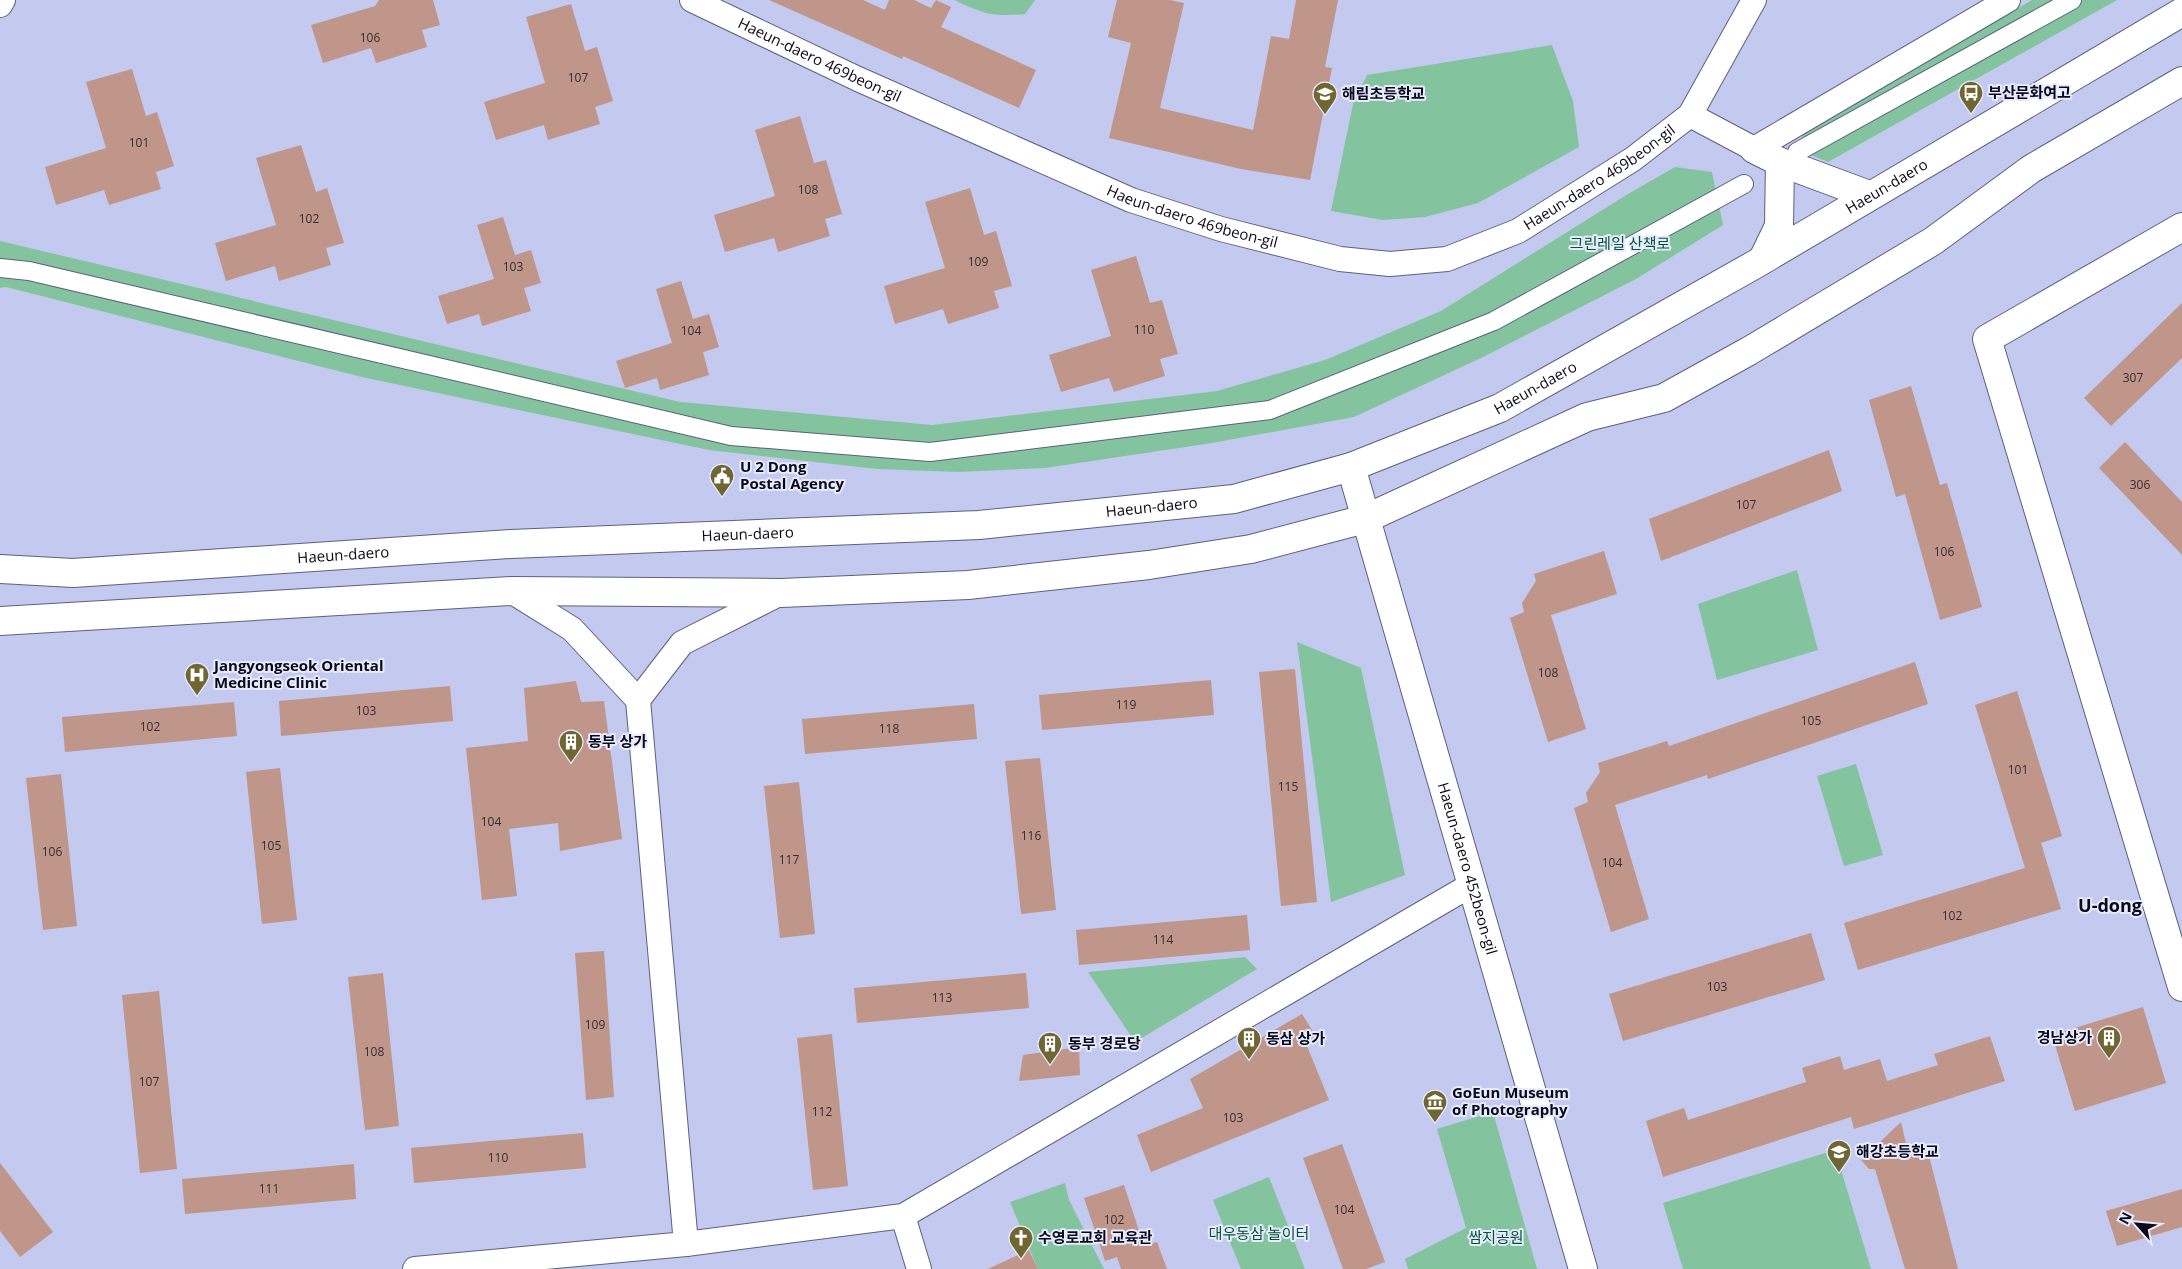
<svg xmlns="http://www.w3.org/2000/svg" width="2182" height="1269" font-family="'Open Sans','Noto Sans KR',sans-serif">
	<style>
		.green { fill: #83c49f }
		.building { fill: #bf9689 }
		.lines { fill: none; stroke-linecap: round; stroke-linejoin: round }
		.pedestrian-casing { stroke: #5c6082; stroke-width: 20 }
		.minor-casing { stroke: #5c6082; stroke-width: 26 }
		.tertiary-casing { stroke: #5c6082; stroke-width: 30 }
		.secondary-casing { stroke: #5c6082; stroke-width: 30 }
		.pedestrian { stroke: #fff; stroke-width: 18 }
		.minor { stroke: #fff; stroke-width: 24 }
		.tertiary { stroke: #fff; stroke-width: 28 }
		.secondary { stroke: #fff; stroke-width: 28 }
		.labels { text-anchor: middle; stroke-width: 4; stroke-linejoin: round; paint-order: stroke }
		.number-label { font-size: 12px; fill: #362d34 }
		.street-label { font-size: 15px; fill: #090a17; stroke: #e8ebff }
		.poi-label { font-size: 15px; font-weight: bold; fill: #090a17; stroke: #e8ebff; text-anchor: start }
		.park-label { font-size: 15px; fill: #053; stroke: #e8ebff }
		.quarter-label { font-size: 18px; font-weight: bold; fill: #090a17; stroke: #e8ebff }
	</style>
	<rect width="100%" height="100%" fill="#c3c9ef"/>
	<g class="green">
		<path d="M954,0H1035L1025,14C991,17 985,14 954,0Z"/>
		<path d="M2032,0H2117L1828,162L1806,153L1802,134Z"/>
		<path d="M1552,45L1573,101L1579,147L1478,203L1425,217L1383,220L1331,211L1353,104L1367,75Z"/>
		<path d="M1675,167L1712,172L1723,225L1636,279L1483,357L1354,417L1212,443L1045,468L959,472L877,469L709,450L362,377L6,287L0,288V241L680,402L932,425L1217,391L1325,360L1441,311L1628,194Z"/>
		<path d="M1797,570L1818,650L1717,680L1698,604Z"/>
		<path d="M1297,642L1361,668L1405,875L1331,902Z"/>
		<path d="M1856,764L1883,855L1844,866L1817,776Z"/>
		<path d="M1245,957L1257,969L1135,1042L1088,972Z"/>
		<path d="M1493,1112L1537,1269H1408L1405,1259L1466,1228L1437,1129Z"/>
		<path d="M1835,1150L1871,1269H1683L1663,1203Z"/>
		<path d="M1269,1177L1305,1269H1241L1213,1200Z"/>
		<path d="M1065,1183L1069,1200L1104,1269H1038L1010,1202Z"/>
	</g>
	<g class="building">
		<path d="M379,0H433L440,25L422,30L427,47L376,63L371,48L323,63L311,25L375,6Z"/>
		<path d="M769,0H863L885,10L889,0H914L931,8L936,0L951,7L941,27L1036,70L1019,108L903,56L902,59Z"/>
		<path d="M1117,0H1170L1184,3L1160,108L1253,130L1271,36L1289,39L1296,0H1338L1325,67L1332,68L1310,180L1241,169L1109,138L1131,43L1108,37Z"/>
		<path d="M571,4L585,51L597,47L613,101L595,107L600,124L548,140L544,125L496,140L484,102L545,83L526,17Z"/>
		<path d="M132,69L146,116L157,112L174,166L156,172L161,189L109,205L104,190L56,205L45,167L106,148L86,82Z"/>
		<path d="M800,116L814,163L826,160L842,214L825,219L830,236L778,252L774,238L725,252L714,215L775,196L755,130Z"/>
		<path d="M301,145L316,192L327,188L344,243L326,248L331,265L279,281L275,266L226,281L215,243L276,225L256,158Z"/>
		<path d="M970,188L984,235L996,231L1012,286L994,291L999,308L948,324L943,309L895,324L884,286L945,268L925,202Z"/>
		<path d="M503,217L515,255L531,250L541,283L524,288L531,311L482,326L479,314L447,324L438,296L494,279L477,225Z"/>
		<path d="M1136,256L1150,303L1162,300L1178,354L1160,359L1165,376L1114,392L1109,378L1061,392L1049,355L1111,336L1091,270Z"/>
		<path d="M681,281L693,319L709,314L719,347L703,352L709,375L660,390L657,378L625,388L616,361L672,343L656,289Z"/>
		<path d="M2182,303V358L2111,426L2084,398Z"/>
		<path d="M1911,386L1940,485L1947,483L1982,607L1940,620L1905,494L1896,497L1869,400Z"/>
		<path d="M2125,442L2182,502V555L2099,468Z"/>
		<path d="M1829,450L1842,491L1661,561L1649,519Z"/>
		<path d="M1604,551L1617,594L1551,615L1586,729L1548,742L1510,618L1524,612L1522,603L1536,581L1534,574Z"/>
		<path d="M1915,662L1928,704L1708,779L1707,775L1615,805L1649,919L1611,932L1574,808L1588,802L1586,793L1600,772L1598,763L1667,741L1669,746Z"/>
		<path d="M1295,669L1317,902L1281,906L1259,672Z"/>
		<path d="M1211,680L1214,715L1042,730L1039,695Z"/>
		<path d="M576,681L581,702L604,701L622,839L560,851L558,823L509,829L517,896L482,900L466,748L528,741L524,688Z"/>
		<path d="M450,686L453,721L281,736L279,701Z"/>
		<path d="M2017,691L2062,836L2041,843L2061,909L1858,970L1844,923L2025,868L1975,705Z"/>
		<path d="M234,702L237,736L65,752L62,717Z"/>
		<path d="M974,704L977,739L805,754L802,719Z"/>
		<path d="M1040,758L1056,910L1021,914L1005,761Z"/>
		<path d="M280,768L297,920L262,924L246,772Z"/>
		<path d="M61,774L77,926L43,930L26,778Z"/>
		<path d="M799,782L815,934L780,938L764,786Z"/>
		<path d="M1247,915L1250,950L1079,965L1076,930Z"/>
		<path d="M1811,933L1825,980L1623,1041L1609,994Z"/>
		<path d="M604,951L614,1097L586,1100L575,953Z"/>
		<path d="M383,973L399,1126L365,1130L348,977Z"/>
		<path d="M1026,973L1029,1008L857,1023L854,988Z"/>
		<path d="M159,991L177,1169L140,1173L122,995Z"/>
		<path d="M2143,1007L2166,1083L2075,1111L2052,1035Z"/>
		<path d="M1302,1014L1319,1041L1307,1046L1329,1100L1151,1172L1137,1135L1203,1108L1190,1079Z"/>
		<path d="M832,1034L848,1186L813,1190L797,1038Z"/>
		<path d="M1990,1036L2005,1081L1854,1129L1851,1117L1663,1177L1646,1121L1684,1108L1688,1120L1806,1082L1802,1068L1840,1056L1844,1070L1880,1059L1887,1081L1938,1065L1934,1054Z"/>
		<path d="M1079,1047L1080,1075L1019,1081L1023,1055Z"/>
		<path d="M1901,1122L1909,1157L1928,1152L1958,1269H1905L1875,1169H1869L1861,1160Z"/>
		<path d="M583,1133L586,1168L414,1183L411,1148Z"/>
		<path d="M1342,1144L1385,1262L1366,1269H1343L1303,1158Z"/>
		<path d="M0,1163L53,1232L20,1257L0,1231Z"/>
		<path d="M354,1164L356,1199L185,1214L182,1179Z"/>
		<path d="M1124,1185L1144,1246L1157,1242L1167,1269H1121L1117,1257L1105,1261L1084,1198Z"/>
		<path d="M2182,1189V1227L2117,1246L2106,1211Z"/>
		<path d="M1029,1250L1038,1269H988Z"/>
	</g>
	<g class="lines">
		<defs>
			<g id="pedestrian">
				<path d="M1797,152L2072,0"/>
				<path d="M0,268L29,271L731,436L930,452L1270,410L1494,321L1744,184"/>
			</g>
			<g id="minor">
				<path id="s1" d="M692,0L858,79L1131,200L1221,229L1340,259L1390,264L1447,259L1518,231L1633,159L1690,115L1754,0"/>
				<path d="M0,5L3,0"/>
				<path d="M1690,115L1754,149L2008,0"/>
				<path d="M511,591L572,629L638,700L686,1244"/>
				<path d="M638,700L682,643L781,593"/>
				<path d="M903,1216L919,1269"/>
				<path d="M415,1269L686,1244L903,1216L1471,885"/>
			</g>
			<g id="tertiary">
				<path d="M2182,227L1987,339L2182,987"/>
				<path id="s2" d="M1351,467L1583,1269"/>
			</g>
			<g id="secondary">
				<path d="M1754,149L1780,162L1869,195"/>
				<path d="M1763,259L1779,226L1780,162"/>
				<path id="s3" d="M0,569L73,573L511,544L979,525L1234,499L1351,467L1500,408L1754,265L2182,12"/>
				<path d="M0,621L511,591L781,593L968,585L1149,565L1251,549L1365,519L1587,417L1664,398L1749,351L1933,241L2031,169L2182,81"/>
			</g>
		</defs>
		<use href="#pedestrian" class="pedestrian-casing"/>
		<use href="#minor" class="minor-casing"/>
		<use href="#tertiary" class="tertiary-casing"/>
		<use href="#secondary" class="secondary-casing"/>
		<use href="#pedestrian" class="pedestrian"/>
		<use href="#minor" class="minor"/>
		<use href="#tertiary" class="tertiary"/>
		<use href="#secondary" class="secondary"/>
	</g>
	<defs>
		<symbol id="bus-pin" viewBox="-11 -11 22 30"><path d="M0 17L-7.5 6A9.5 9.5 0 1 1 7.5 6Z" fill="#706632" stroke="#e8ebff"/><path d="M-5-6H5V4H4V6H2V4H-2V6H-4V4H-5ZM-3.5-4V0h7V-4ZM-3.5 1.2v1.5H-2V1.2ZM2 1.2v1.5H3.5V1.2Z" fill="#fff"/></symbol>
		<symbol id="school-pin" viewBox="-11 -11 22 30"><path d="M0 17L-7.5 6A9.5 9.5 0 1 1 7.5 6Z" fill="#706632" stroke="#e8ebff"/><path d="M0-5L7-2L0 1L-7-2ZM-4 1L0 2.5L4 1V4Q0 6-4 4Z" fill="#fff"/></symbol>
		<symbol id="civic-pin" viewBox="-11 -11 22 30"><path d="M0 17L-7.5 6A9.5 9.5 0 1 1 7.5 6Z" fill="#706632" stroke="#e8ebff"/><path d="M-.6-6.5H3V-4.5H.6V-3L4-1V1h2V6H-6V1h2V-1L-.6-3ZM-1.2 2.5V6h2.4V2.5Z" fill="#fff"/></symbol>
		<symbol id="hospital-pin" viewBox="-11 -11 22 30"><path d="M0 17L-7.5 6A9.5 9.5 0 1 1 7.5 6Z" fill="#706632" stroke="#e8ebff"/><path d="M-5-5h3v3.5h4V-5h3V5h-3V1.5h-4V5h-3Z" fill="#fff"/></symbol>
		<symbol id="building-pin" viewBox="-11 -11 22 30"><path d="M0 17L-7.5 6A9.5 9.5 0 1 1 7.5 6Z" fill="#706632" stroke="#e8ebff"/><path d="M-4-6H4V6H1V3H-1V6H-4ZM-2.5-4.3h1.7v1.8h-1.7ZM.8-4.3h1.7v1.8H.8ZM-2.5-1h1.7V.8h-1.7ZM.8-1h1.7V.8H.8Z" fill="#fff"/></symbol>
		<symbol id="museum-pin" viewBox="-11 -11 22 30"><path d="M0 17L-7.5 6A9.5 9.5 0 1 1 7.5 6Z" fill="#706632" stroke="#e8ebff"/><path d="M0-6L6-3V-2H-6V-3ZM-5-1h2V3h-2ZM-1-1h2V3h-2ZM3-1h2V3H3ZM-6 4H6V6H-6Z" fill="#fff"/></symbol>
		<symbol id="church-pin" viewBox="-11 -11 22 30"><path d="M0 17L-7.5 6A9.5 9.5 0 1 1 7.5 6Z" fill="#706632" stroke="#e8ebff"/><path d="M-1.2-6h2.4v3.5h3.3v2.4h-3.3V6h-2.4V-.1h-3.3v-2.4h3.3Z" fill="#fff"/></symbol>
	</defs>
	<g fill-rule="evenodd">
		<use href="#bus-pin" x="1957" y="79" width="28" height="38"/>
		<use href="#school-pin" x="1311" y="80" width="28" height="38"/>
		<use href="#civic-pin" x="708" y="462" width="28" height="38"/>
		<use href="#hospital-pin" x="183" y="661" width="28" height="38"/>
		<use href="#building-pin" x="557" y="728" width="28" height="38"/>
		<use href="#building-pin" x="2095" y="1024" width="28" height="38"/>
		<use href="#building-pin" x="1235" y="1025" width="28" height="38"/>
		<use href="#building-pin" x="1036" y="1030" width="28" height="38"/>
		<use href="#museum-pin" x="1421" y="1088" width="28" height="38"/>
		<use href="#school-pin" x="1825" y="1138" width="28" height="38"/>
		<use href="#church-pin" x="1007" y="1224" width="28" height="38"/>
	</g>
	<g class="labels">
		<g class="number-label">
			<text x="370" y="42">106</text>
			<text x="578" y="82">107</text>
			<text x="139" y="147">101</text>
			<text x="808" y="194">108</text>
			<text x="309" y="223">102</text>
			<text x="978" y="266">109</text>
			<text x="513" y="271">103</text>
			<text x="1144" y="334">110</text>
			<text x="691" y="335">104</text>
			<text x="2133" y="382">307</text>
			<text x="2140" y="489">306</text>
			<text x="1746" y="509">107</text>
			<text x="1944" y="556">106</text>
			<text x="1548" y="677">108</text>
			<text x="1126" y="709">119</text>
			<text x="366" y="715">103</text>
			<text x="1811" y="725">105</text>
			<text x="150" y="731">102</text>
			<text x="889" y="733">118</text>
			<text x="2018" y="774">101</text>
			<text x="1288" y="791">115</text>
			<text x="491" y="826">104</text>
			<text x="1031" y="840">116</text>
			<text x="271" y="850">105</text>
			<text x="52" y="856">106</text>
			<text x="789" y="864">117</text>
			<text x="1612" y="867">104</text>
			<text x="1952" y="920">102</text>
			<text x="1163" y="944">114</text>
			<text x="1717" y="991">103</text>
			<text x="942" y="1002">113</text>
			<text x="595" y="1029">109</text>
			<text x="374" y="1056">108</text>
			<text x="149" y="1086">107</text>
			<text x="822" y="1116">112</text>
			<text x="1233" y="1122">103</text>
			<text x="498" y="1162">110</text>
			<text x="269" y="1193">111</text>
			<text x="1344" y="1214">104</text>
			<text x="1114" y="1224">102</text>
		</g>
		<g class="street-label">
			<text dy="5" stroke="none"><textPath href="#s1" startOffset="141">Haeun-daero 469beon-gil</textPath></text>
			<text dy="5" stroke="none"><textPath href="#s1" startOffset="981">Haeun-daero 469beon-gil</textPath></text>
			<text dy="5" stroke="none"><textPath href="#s3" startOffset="1964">Haeun-daero</textPath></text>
			<text dy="5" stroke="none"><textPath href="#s1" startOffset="546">Haeun-daero 469beon-gil</textPath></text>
			<text dy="5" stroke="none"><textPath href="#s3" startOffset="1559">Haeun-daero</textPath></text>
			<text dy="5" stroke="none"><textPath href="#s3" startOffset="1154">Haeun-daero</textPath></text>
			<text dy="5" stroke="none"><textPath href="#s3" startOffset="749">Haeun-daero</textPath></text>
			<text dy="5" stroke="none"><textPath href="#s3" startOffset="344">Haeun-daero</textPath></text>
			<text dy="5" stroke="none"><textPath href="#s2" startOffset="418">Haeun-daero 452beon-gil</textPath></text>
		</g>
		<g class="poi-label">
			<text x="1988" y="98">부산문화여고</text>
			<text x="1342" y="99">해림초등학교</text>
			<text x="740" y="472">U 2 Dong<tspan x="740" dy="17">Postal Agency</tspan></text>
			<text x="214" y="671">Jangyongseok Oriental<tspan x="214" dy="17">Medicine Clinic</tspan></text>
			<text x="588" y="747">동부 상가</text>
			<text x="2092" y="1043" text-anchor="end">경남상가</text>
			<text x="1266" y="1044">동삼 상가</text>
			<text x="1068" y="1049">동부 경로당</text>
			<text x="1452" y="1098">GoEun Museum<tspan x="1452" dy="17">of Photography</tspan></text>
			<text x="1856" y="1157">해강초등학교</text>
			<text x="1038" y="1243">수영로교회 교육관</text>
		</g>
		<g class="park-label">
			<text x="1620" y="249">그린레일 산책로</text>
			<text x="1259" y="1239">대우동삼 놀이터</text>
			<text x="1496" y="1243">쌈지공원</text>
		</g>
		<g class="quarter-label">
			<text x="2110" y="912">U-dong</text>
		</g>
	</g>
	<g transform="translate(2137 1224) rotate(297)" stroke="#e8ebff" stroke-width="4" paint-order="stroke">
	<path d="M0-4L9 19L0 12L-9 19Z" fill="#090a17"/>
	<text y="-8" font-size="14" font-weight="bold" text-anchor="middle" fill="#090a17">N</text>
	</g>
</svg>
